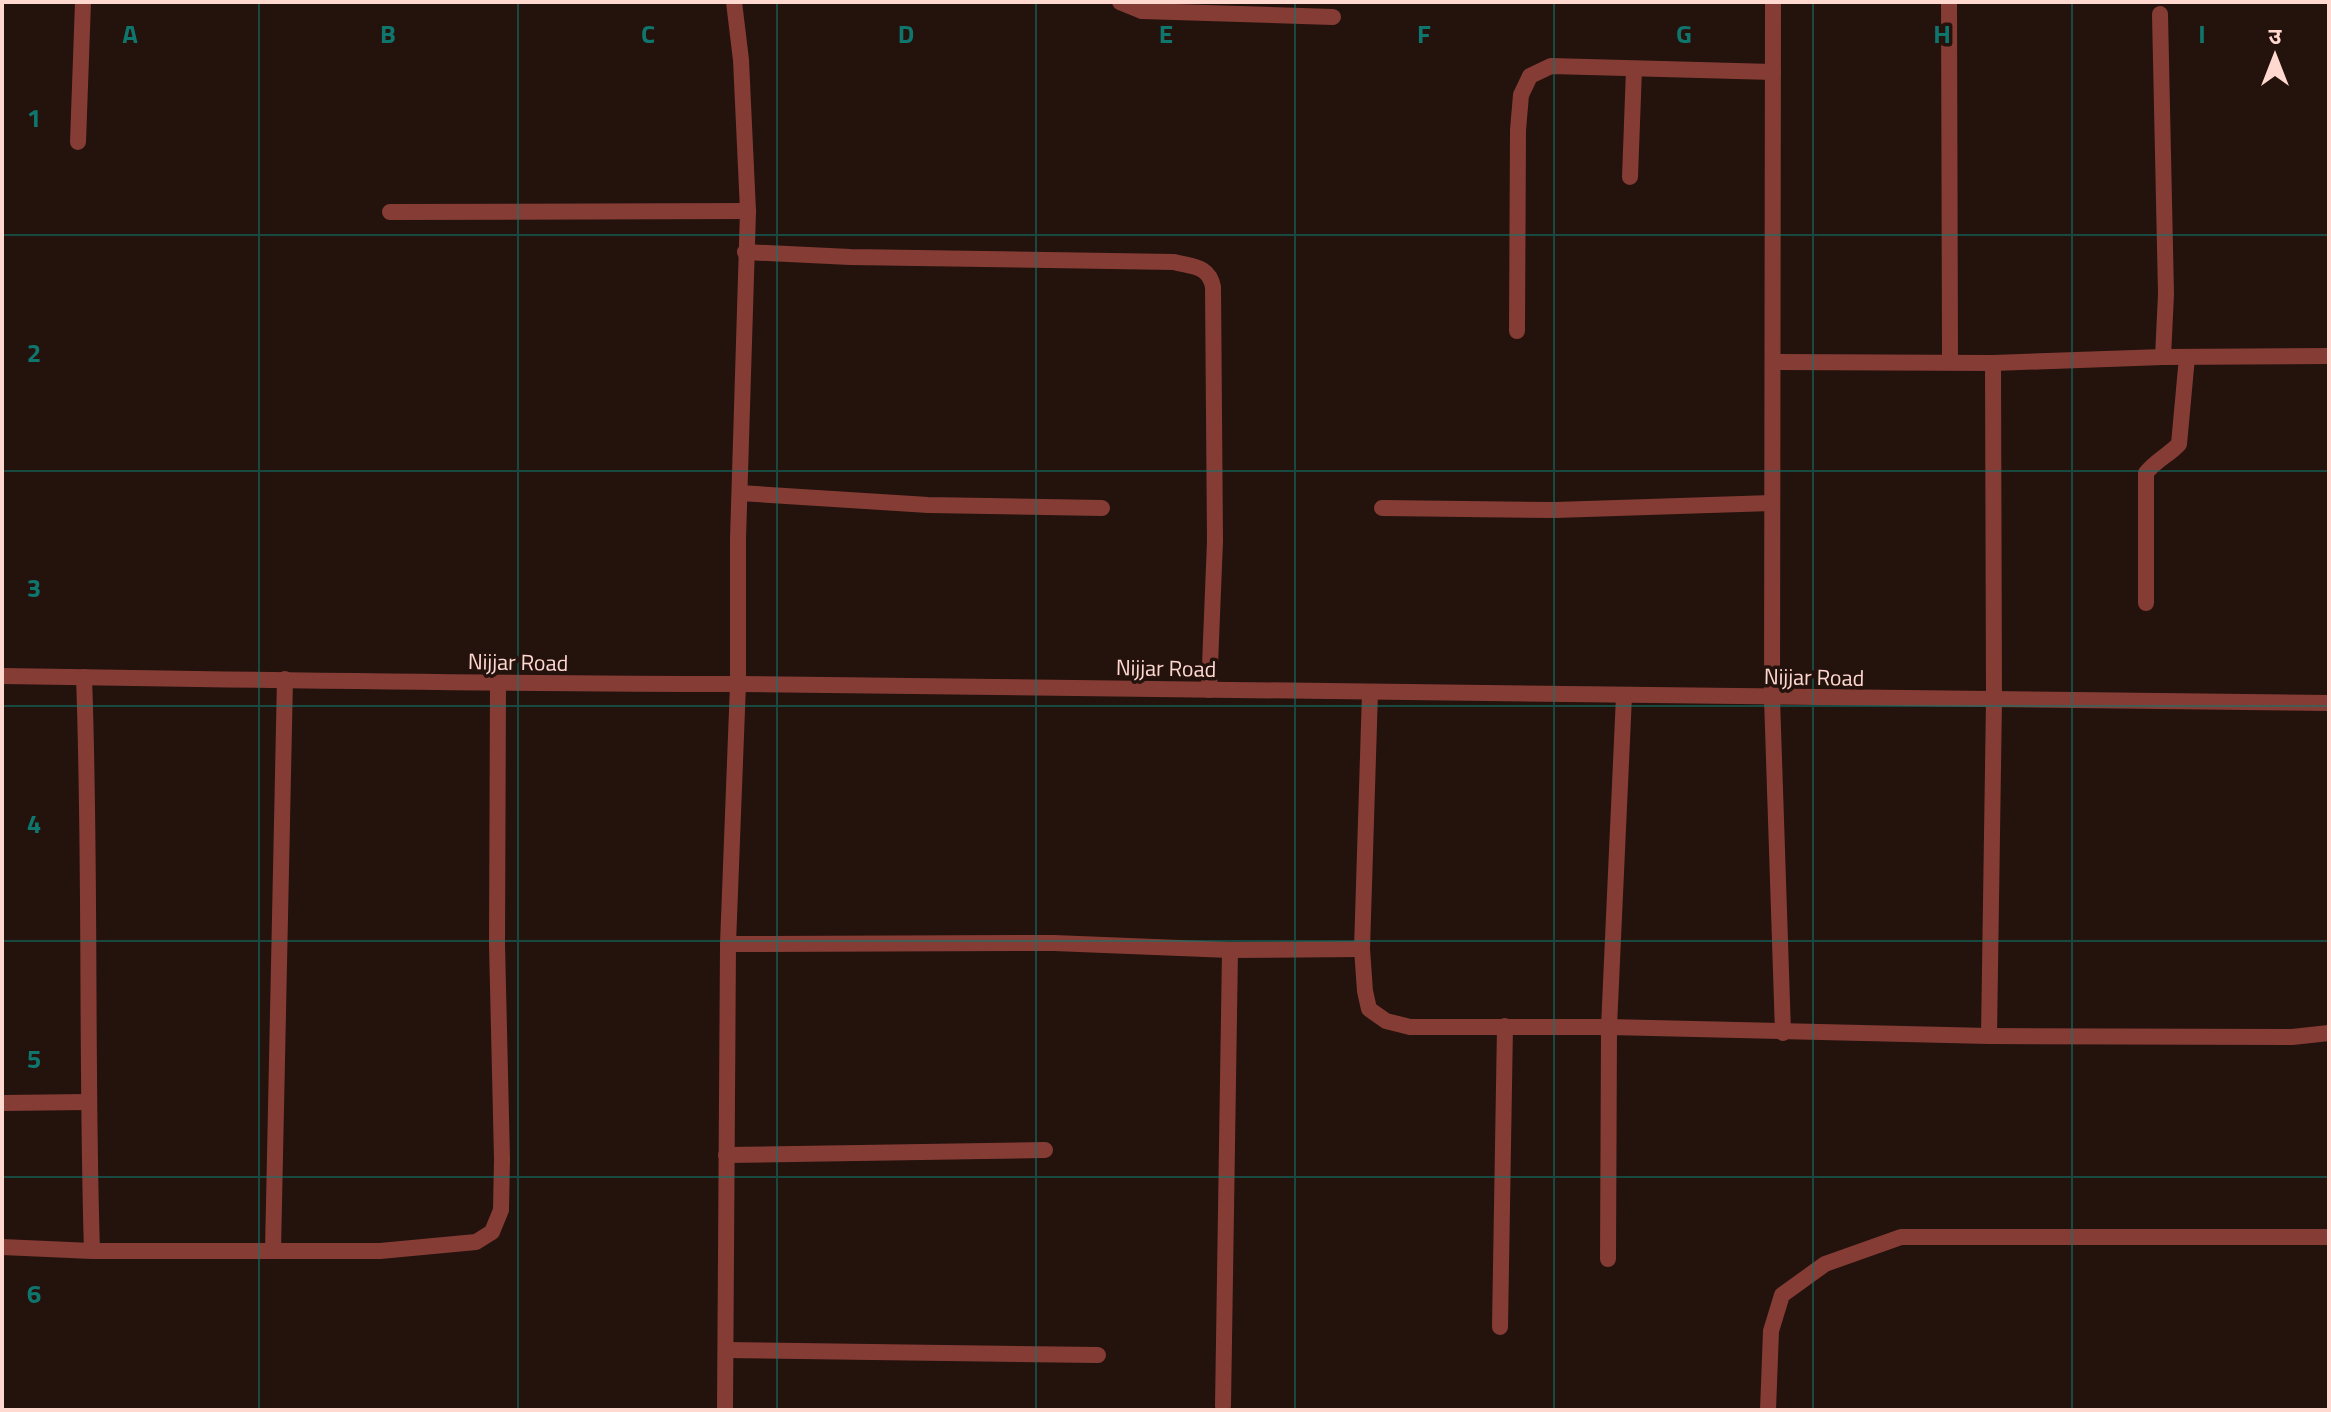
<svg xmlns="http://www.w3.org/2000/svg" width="2331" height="1412" font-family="'Titillium Web','Noto Sans Devanagari',sans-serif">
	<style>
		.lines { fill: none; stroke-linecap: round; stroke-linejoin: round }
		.minor { stroke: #853c35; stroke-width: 16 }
		.grid { fill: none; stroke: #0f766e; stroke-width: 2; stroke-opacity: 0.55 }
		.labels { text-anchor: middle; stroke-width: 7; stroke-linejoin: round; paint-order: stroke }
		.street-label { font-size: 22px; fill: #ffd8d0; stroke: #24120d }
		.grid-label { font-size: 26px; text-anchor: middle; font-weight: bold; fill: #0f766e; stroke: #24120d; stroke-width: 7; stroke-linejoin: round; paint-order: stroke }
	</style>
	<rect width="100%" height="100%" fill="#24120d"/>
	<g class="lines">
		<g class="minor">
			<path d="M1120,2L1142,11L1333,17"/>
			<path d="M1773,2L1772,698L1783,1033"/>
			<path d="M1949,2L1950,361"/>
			<path d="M2160,14L2166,294L2163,357"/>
			<path d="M78,142L83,2"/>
			<path d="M1630,177L1634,69"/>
			<path d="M390,212L748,211"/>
			<path d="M745,252L850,257L1174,262C1192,267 1209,265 1213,287L1215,541L1209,690"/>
			<path d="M1517,331L1518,130L1521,95L1530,76L1551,66L1773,72"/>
			<path d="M1773,362L1993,363L2163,357L2329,356"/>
			<path d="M740,493L928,505L1102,508"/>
			<path d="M1382,508L1555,510L1772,503"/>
			<path d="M2146,603V473C2156,460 2169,455 2179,444L2187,357"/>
			<path d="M2,676C247,680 493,684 738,684L2329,703"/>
			<path d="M84,677C91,869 86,1060 92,1251"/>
			<path d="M1370,692L1362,949L1365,991L1369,1009L1386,1021L1410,1027H1609L1989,1036L2292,1037L2329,1033"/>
			<path d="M728,944L1054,943L1230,950L1362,949"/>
			<path d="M1989,1036L1994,700L1993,363"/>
			<path d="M2,1103L87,1102"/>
			<path d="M726,1155L1045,1150"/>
			<path d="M2,1247L92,1251H380L476,1242L492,1232L501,1210L502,1159L497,944L498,684"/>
			<path d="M273,1251L285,679"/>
			<path d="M1608,1259L1609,1027L1624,696"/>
			<path d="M1500,1327L1505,1026"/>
			<path d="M726,1350L1098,1355"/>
			<path d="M1223,1406L1230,950"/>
			<path d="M725,1410L728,944L738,684V539L748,211L741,60L734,2"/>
			<path d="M1768,1410L1771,1331L1782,1295L1825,1264L1901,1237H2329"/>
		</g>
	</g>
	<path class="grid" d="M259,2V1410M518,2V1410M777,2V1410M1036,2V1410M1295,2V1410M1554,2V1410M1813,2V1410M2072,2V1410M2,235H2329M2,471H2329M2,706H2329M2,941H2329M2,1177H2329"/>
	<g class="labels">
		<g class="street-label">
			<text transform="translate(518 662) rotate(1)" y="8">Nijjar Road</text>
			<text transform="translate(1166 668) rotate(1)" y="8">Nijjar Road</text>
			<text transform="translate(1814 677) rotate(1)" y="8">Nijjar Road</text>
		</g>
	</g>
	<g class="grid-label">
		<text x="130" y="43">A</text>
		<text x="388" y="43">B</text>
		<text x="648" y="43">C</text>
		<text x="906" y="43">D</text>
		<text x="1166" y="43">E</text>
		<text x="1424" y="43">F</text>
		<text x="1684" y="43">G</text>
		<text x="1942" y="43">H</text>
		<text x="2202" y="43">I</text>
		<text x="34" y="127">1</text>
		<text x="34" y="362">2</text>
		<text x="34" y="597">3</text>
		<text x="34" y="833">4</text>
		<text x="34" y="1068">5</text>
		<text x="34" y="1303">6</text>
	</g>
	<rect width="2331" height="1412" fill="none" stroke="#ffd8d0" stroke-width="8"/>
	<g transform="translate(2275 56)" stroke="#24120d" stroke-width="6" paint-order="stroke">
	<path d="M0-6L14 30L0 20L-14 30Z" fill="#ffd8d0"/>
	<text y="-12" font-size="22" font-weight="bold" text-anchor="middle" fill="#ffd8d0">उ</text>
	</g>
</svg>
